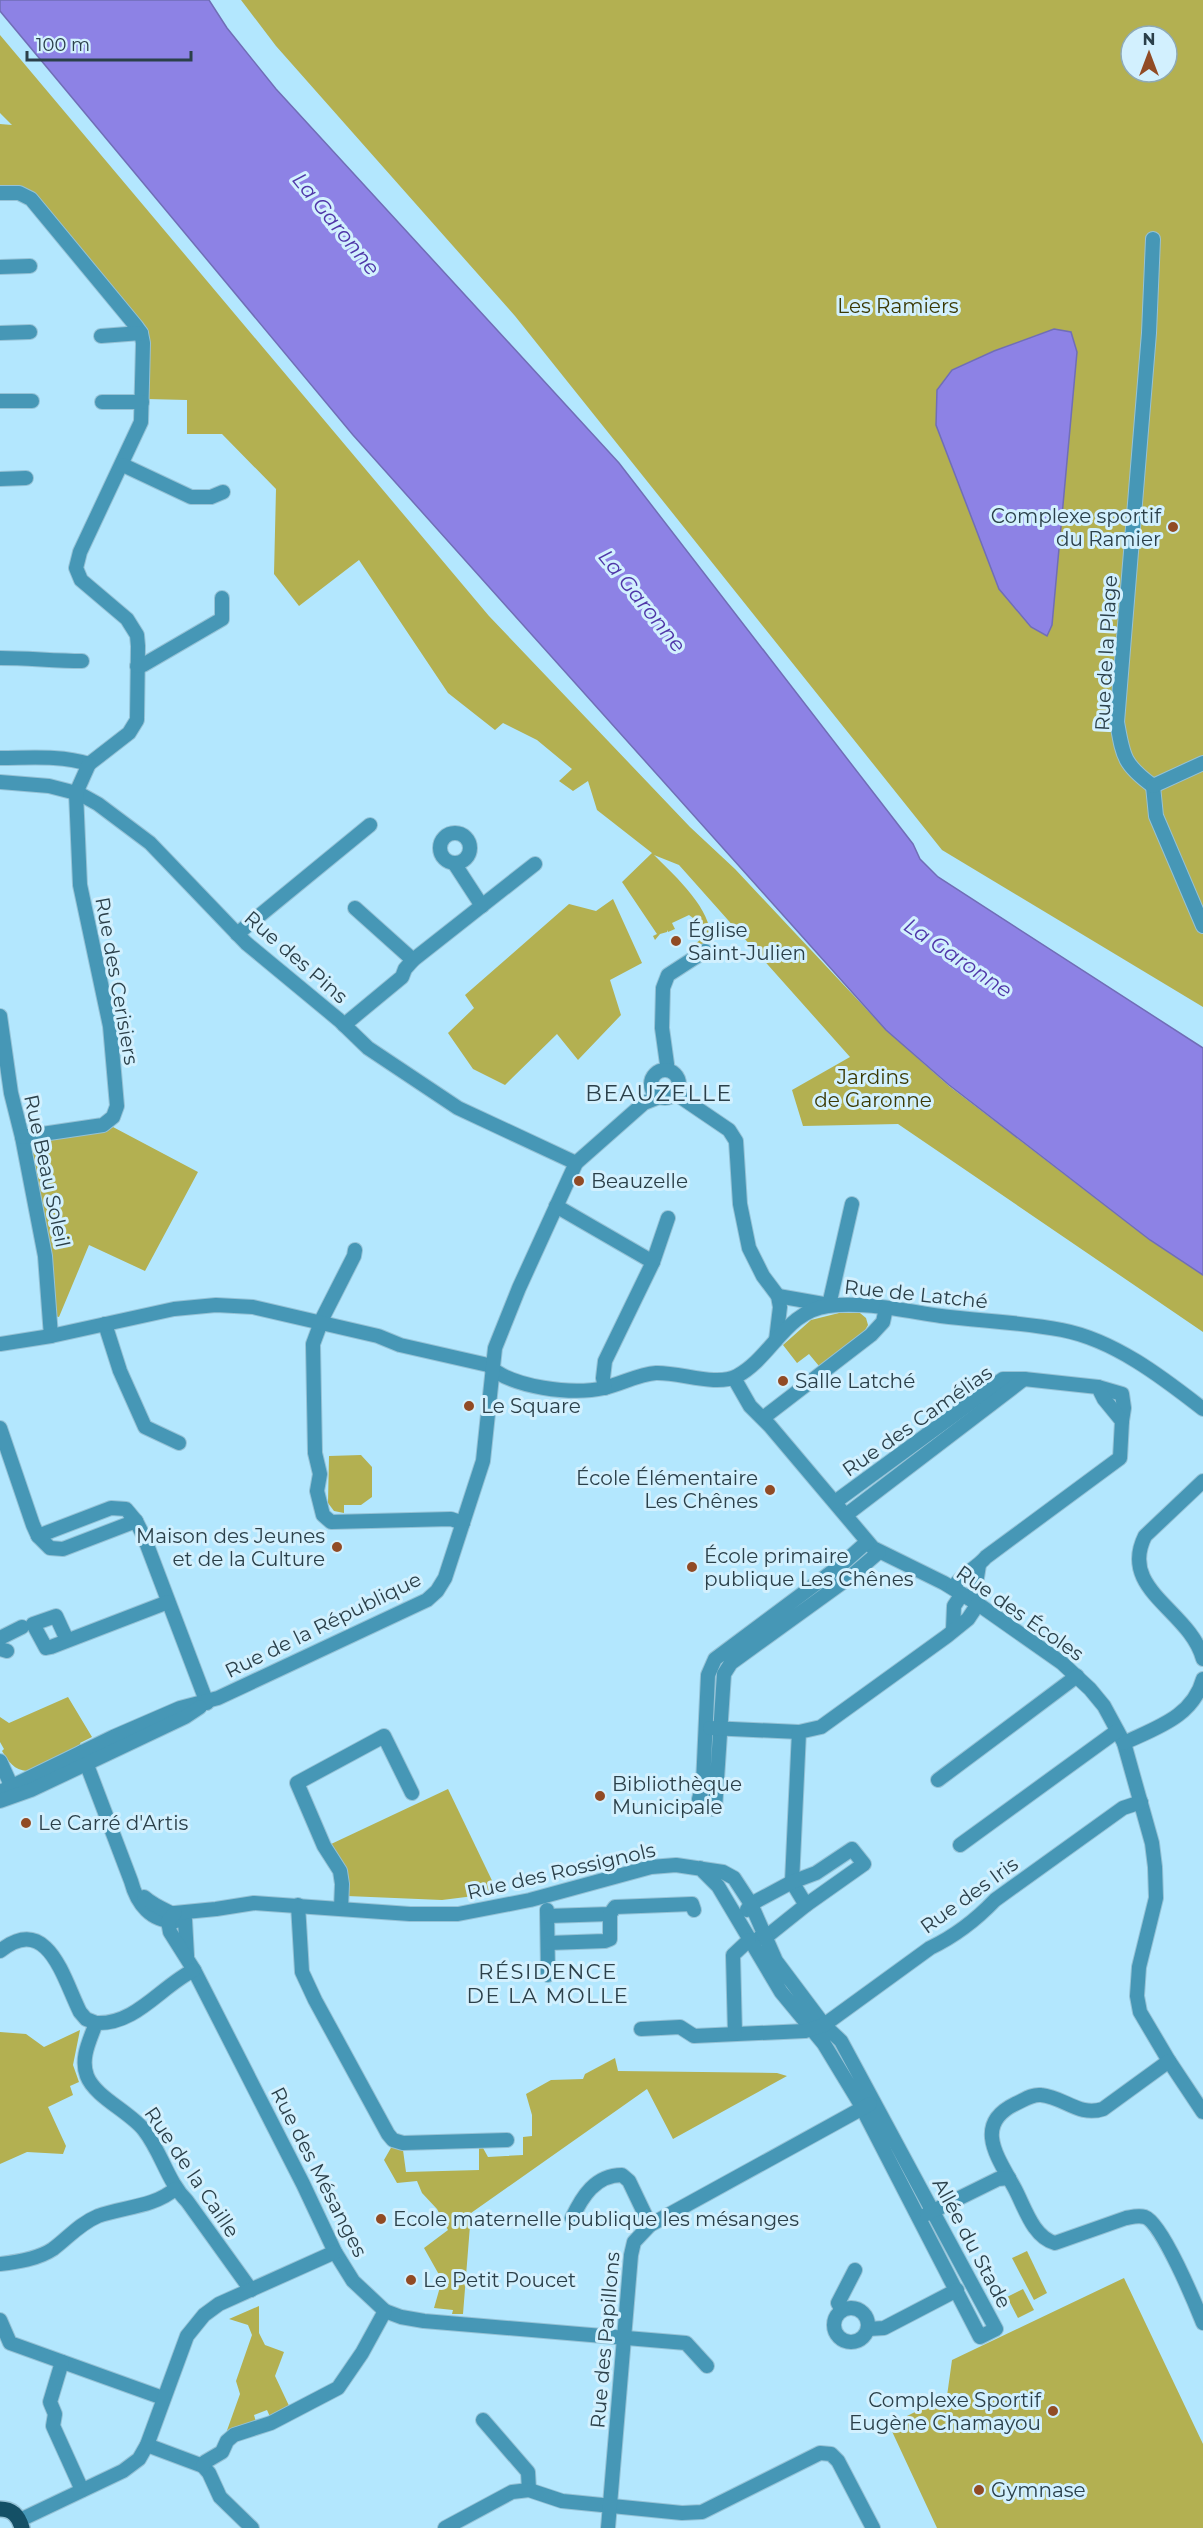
<svg xmlns="http://www.w3.org/2000/svg" width="1203" height="2528" font-family="Montserrat,sans-serif">
	<style>
		.green { fill: #b3b051; fill-rule: evenodd }
		.water { fill: #8d82e5; stroke: #706eb6; stroke-width: 1.5 }
		.lines { fill: none; stroke-linecap: round; stroke-linejoin: round }
		.minor-casing { stroke: #95c2d6; stroke-width: 16 }
		.major-casing { stroke: #95c2d6; stroke-width: 18 }
		.minor { stroke: #4697b6; stroke-width: 14 }
		.major { stroke: #145066; stroke-width: 15 }
		.poi-dot { fill: #914b25; stroke: #d2f0fe; stroke-width: 2 }
		.labels { text-anchor: middle; stroke-width: 6; stroke-linejoin: round; paint-order: stroke }
		.park-label { font-size: 20px; fill: #3b3904; stroke: #d2f0fe }
		.poi-label { font-size: 20px; fill: #2b404a; stroke: #d2f0fe; text-anchor: start }
		.street-label { font-size: 20px; fill: #2b404a; stroke: #d2f0fe }
		.water-label { font-size: 21px; font-style: italic; fill: #4f36a8; stroke: #d2f0fe }
		.neighbourhood-label { font-size: 21px; letter-spacing: 1.5px; fill: #2b404a; stroke: #d2f0fe }
		.quarter-label { font-size: 22px; letter-spacing: 1.5px; fill: #2b404a; stroke: #d2f0fe }
	</style>
	<rect width="100%" height="100%" fill="#b3e7fe"/>
	<g class="green">
		<path d="M241,0H1203V1007L942,850L515,316L276,46ZM1131,36H1167V72H1131Z"/>
		<path d="M0,35L489,616L690,827L735,869L886,1030L949,1086L1150,1240L1203,1275V1332L898,1124L803,1126L792,1090L850,1057L679,865L654,855C669,870 719,915 708,940C706,944 701,947 699,950L695,944L700,940L697,935L701,936V929L704,928L699,922V919L697,921L689,915L672,923L675,929L668,932L667,930V932L660,934L655,940L653,936L657,934L622,882L652,853L597,810L588,781L573,791L559,781L572,769L537,740L503,723L495,730L448,693L359,560L299,606L274,574L276,489L222,434H187V400L147,399V332L37,199L0,187V124L12,125L0,113Z"/>
		<path d="M613,899L642,963L610,980L621,1015L578,1060L557,1034L505,1085L473,1069L448,1033L474,1008L465,995L569,904L596,911Z"/>
		<path d="M113,1127L198,1172L145,1271L89,1245L59,1317L55,1316L31,1150L36,1142L101,1132Z"/>
		<path d="M839,1313H860L866,1318L868,1325L864,1332L819,1366L809,1354L797,1363L783,1345L811,1320Z"/>
		<path d="M361,1455L372,1467V1497L361,1505H344V1513L334,1511L328,1503L329,1456Z"/>
		<path d="M68,1697L92,1737L80,1743L81,1745L27,1771C14,1770 9,1762 2,1751L4,1749L0,1742V1717L9,1723Z"/>
		<path d="M448,1789L498,1893L442,1900L347,1896L329,1845Z"/>
		<path d="M80,2030L73,2065L79,2082L70,2086L73,2095L48,2107L66,2146L63,2154L27,2152L0,2164V2032L26,2034L44,2047Z"/>
		<path d="M615,2058L618,2071L777,2073L787,2076L673,2139L647,2089L471,2213L463,2314H452L453,2310L434,2308L442,2280L424,2248L448,2230L437,2209L422,2193L417,2181L397,2183L384,2160L392,2146L403,2150L406,2172L479,2170V2147L483,2148L488,2157L523,2155V2137L532,2136V2115L526,2094L551,2080L583,2079L585,2074Z"/>
		<path d="M1027,2251L1047,2293L1034,2300L1012,2258Z"/>
		<path d="M1124,2278L1203,2444V2528H937L889,2425L947,2396L952,2360Z"/>
		<path d="M1023,2289L1034,2310L1018,2318L1007,2297Z"/>
		<path d="M259,2306V2333L265,2345L284,2352L275,2376L291,2410L271,2419L267,2410L254,2415L256,2422L225,2436L240,2394L236,2381L252,2335L248,2325L229,2319Z"/>
	</g>
	<g class="water">
		<path d="M0,0H209L227,28L276,89L619,463L913,844L920,859L938,877L1203,1048V1275L1150,1240L949,1085L886,1030L353,435L0,11Z"/>
		<path d="M1054,329L1071,332L1077,352L1052,625L1047,636L1031,627L999,589L936,425L937,390L952,370L994,351Z"/>
	</g>
	<g class="lines">
		<defs>
			<g id="minor">
				<path d="M0,193H19L31,199L136,326L141,333L143,343L141,422L80,552L76,568L81,580L127,619L137,635L138,646L137,720L129,733L89,764"/>
				<path d="M0,267L30,266"/>
				<path d="M0,333L30,332"/>
				<path d="M101,336L141,333"/>
				<path d="M0,401H32"/>
				<path d="M102,402H142"/>
				<path d="M123,465L191,497H211L223,492"/>
				<path d="M0,479L26,478"/>
				<path d="M0,658C28,658 54,661 82,661"/>
				<path d="M137,666L143,665L222,619V598"/>
				<path d="M0,758C30,758 60,755 89,764"/>
				<path d="M0,782L49,786L80,794L98,804L150,843L246,943L339,1020L368,1048L458,1108L576,1163"/>
				<path d="M1153,786C1123,764 1123,756 1117,722L1149,333L1153,239"/>
				<path d="M1153,786L1156,816L1203,926"/>
				<path d="M1153,786L1203,763"/>
				<circle cx="455" cy="848" r="15"/>
				<path d="M454,863L482,906"/>
				<path d="M355,908L413,960"/>
				<path d="M237,934L370,825"/>
				<path d="M0,1016L11,1093L22,1137L45,1256L51,1336"/>
				<path d="M344,1025L402,977L405,969L413,960L535,864"/>
				<path d="M666,1070L667,1064L662,1028L663,988L668,975L705,951"/>
				<circle cx="665" cy="1084" r="14"/>
				<path d="M676,1094L729,1130L736,1141L740,1204L749,1248L763,1276L778,1296L780,1307L776,1340"/>
				<path d="M22,1137L103,1125L113,1117L117,1106L110,1026L80,885L76,793L89,764"/>
				<path d="M556,1206L653,1262"/>
				<path d="M355,1250L354,1256L323,1317L313,1344L315,1453L320,1474L317,1491L323,1515L331,1522L451,1519L463,1523"/>
				<path d="M778,1296L829,1305"/>
				<path d="M829,1305L852,1204"/>
				<path d="M105,1324L120,1371L145,1427L179,1443"/>
				<path d="M0,1344L51,1336L174,1309L216,1305L253,1307L378,1336L400,1345L488,1365C511,1388 573,1395 604,1388C621,1384 639,1374 656,1373C680,1372 716,1387 737,1376C771,1358 786,1311 828,1306C863,1301 906,1311 941,1316C981,1321 1022,1322 1062,1330C1114,1340 1162,1377 1203,1409"/>
				<path d="M734,1378L750,1406L770,1426L873,1548L944,1583L978,1604L1062,1663L1090,1689L1104,1706L1124,1743L1152,1843L1155,1867L1156,1898L1139,1967L1137,1996L1140,2012L1169,2061L1203,2112"/>
				<path d="M1098,1387L1122,1394L1124,1408L1122,1421"/>
				<path d="M605,1388L603,1378L605,1361L653,1262L668,1218"/>
				<path d="M763,1418L871,1335L883,1322L886,1308"/>
				<path d="M0,1428L33,1525L38,1536L50,1548L63,1549L136,1521"/>
				<path d="M1203,1481L1145,1536C1118,1590 1190,1610 1203,1659"/>
				<path d="M835,1502L1003,1379H1024L1098,1387L1104,1399L1122,1421L1120,1458L986,1557C976,1569 961,1574 953,1588"/>
				<path d="M846,1515L1024,1379"/>
				<path d="M38,1536L111,1508L126,1509L136,1521L144,1537L207,1703"/>
				<path d="M867,1542L841,1565L715,1659L708,1675L703,1784L699,1799L702,1808L715,1809L724,1674L731,1663L850,1577L879,1552"/>
				<path d="M970,1599L975,1590L979,1565"/>
				<path d="M953,1630L954,1606L962,1594"/>
				<path d="M0,1638L22,1627"/>
				<path d="M67,1640L56,1616L33,1624L46,1648L51,1647L168,1602"/>
				<path d="M0,1649L7,1651"/>
				<path d="M710,1728L799,1732"/>
				<path d="M1124,1743C1155,1728 1193,1717 1203,1679"/>
				<path d="M82,1752L131,1881C137,1904 151,1922 176,1921"/>
				<path d="M0,1761L15,1794"/>
				<path d="M938,1780L1077,1676"/>
				<path d="M0,1792L113,1737L180,1708L218,1698L427,1600L437,1591L445,1578L483,1461L495,1348L519,1288L576,1163L644,1103L659,1097"/>
				<path d="M0,1801L31,1790L185,1717L200,1707"/>
				<path d="M960,1845L1117,1731"/>
				<path d="M144,1897C156,1908 171,1912 185,1920L187,1956"/>
				<path d="M298,1905L302,1972L315,2000L388,2134L393,2140L403,2143L507,2140"/>
				<path d="M806,1905L792,1882L799,1732L821,1727L947,1636L968,1619L978,1604"/>
				<path d="M341,1908L342,1884L340,1871L324,1846L297,1783L384,1736L412,1793"/>
				<path d="M547,1910L548,1975"/>
				<path d="M747,1910L751,1904L792,1882L816,1873L852,1849L864,1864L806,1905L766,1937L759,1938"/>
				<path d="M175,1913L216,1909L254,1903L410,1914H458L530,1900L651,1867L676,1865L723,1872L734,1878L751,1904L776,1961L824,2025L841,2041L996,2329L980,2337L858,2100L824,2044L781,1992L718,1886L700,1868"/>
				<path d="M175,1913L168,1921L170,1932L194,1970L303,2184L335,2252L353,2281L385,2311L401,2317L424,2321L686,2343L707,2366"/>
				<path d="M548,1916L610,1914L615,1907L692,1904L694,1910"/>
				<path d="M549,1943L605,1941L610,1939V1914"/>
				<path d="M0,1951C48,1913 63,1978 80,2012L86,2019L96,2023"/>
				<path d="M194,1970C161,1986 136,2025 96,2023C90,2040 80,2058 87,2076C95,2097 130,2112 144,2130C162,2153 167,2181 187,2201L251,2290"/>
				<path d="M641,2029L680,2027L694,2036L805,2031L824,2025L930,1948C955,1936 976,1920 995,1900L1123,1808L1141,1802"/>
				<path d="M735,2034L733,1955L749,1940"/>
				<path d="M1169,2061L1103,2109C1079,2117 1064,2097 1041,2095C1032,2094 1024,2100 1015,2104C972,2125 999,2159 1015,2189C1025,2208 1033,2237 1055,2243L1126,2218C1132,2217 1138,2215 1145,2217C1162,2223 1195,2303 1203,2323"/>
				<path d="M927,2214L998,2179L1009,2178"/>
				<path d="M572,2218C582,2197 595,2175 622,2175L629,2181L650,2225"/>
				<path d="M0,2264C18,2262 38,2259 53,2249C68,2238 79,2224 98,2216C123,2207 154,2207 175,2189"/>
				<circle cx="851" cy="2325" r="17"/>
				<path d="M842,2310L838,2303L855,2270"/>
				<path d="M0,2320L10,2343L163,2398"/>
				<path d="M868,2329L884,2328L957,2290"/>
				<path d="M62,2362L50,2402L55,2414L53,2426L82,2490"/>
				<path d="M483,2420L528,2472L529,2490"/>
				<path d="M147,2445L203,2466L209,2473L220,2497L252,2528"/>
				<path d="M203,2466L205,2462L222,2452L227,2441L234,2435L271,2423L338,2388L362,2353L385,2311"/>
				<path d="M20,2520L123,2471L139,2459L147,2445L187,2336L204,2315L219,2304L335,2252"/>
				<path d="M445,2528L512,2492L529,2490L562,2501L682,2513L702,2512L820,2453L831,2454L838,2461L873,2528"/>
				<path d="M608,2528L631,2255L634,2242L650,2225L870,2104"/>
			</g>
			<path id="major" d="M0,2509C13,2509 19,2517 22,2528"/>
		</defs>
		<use href="#minor" class="minor-casing"/>
		<use href="#major" class="major-casing"/>
		<use href="#minor" class="minor"/>
		<use href="#major" class="major"/>
	</g>
	<g class="poi-dot">
		<circle cx="1173" cy="527" r="6"/>
		<circle cx="676" cy="941" r="6"/>
		<circle cx="579" cy="1181" r="6"/>
		<circle cx="783" cy="1381" r="6"/>
		<circle cx="469" cy="1406" r="6"/>
		<circle cx="770" cy="1490" r="6"/>
		<circle cx="337" cy="1547" r="6"/>
		<circle cx="692" cy="1567" r="6"/>
		<circle cx="600" cy="1796" r="6"/>
		<circle cx="26" cy="1823" r="6"/>
		<circle cx="381" cy="2219" r="6"/>
		<circle cx="411" cy="2280" r="6"/>
		<circle cx="1053" cy="2411" r="6"/>
		<circle cx="979" cy="2490" r="6"/>
	</g>
	<g class="labels">
		<g class="park-label">
			<text x="898" y="313">Les Ramiers</text>
			<text x="873" y="1084">Jardins<tspan x="873" dy="23">de Garonne</tspan></text>
		</g>
		<g class="poi-label">
			<text x="1161" y="523" text-anchor="end">Complexe sportif<tspan x="1161" dy="23">du Ramier</tspan></text>
			<text x="688" y="937">Église<tspan x="688" dy="23">Saint-Julien</tspan></text>
			<text x="591" y="1188">Beauzelle</text>
			<text x="795" y="1388">Salle Latché</text>
			<text x="481" y="1413">Le Square</text>
			<text x="758" y="1485" text-anchor="end">École Élémentaire<tspan x="758" dy="23">Les Chênes</tspan></text>
			<text x="325" y="1543" text-anchor="end">Maison des Jeunes<tspan x="325" dy="23">et de la Culture</tspan></text>
			<text x="704" y="1563">École primaire<tspan x="704" dy="23">publique Les Chênes</tspan></text>
			<text x="612" y="1791">Bibliothèque<tspan x="612" dy="23">Municipale</tspan></text>
			<text x="38" y="1830">Le Carré d'Artis</text>
			<text x="393" y="2226">Ecole maternelle publique les mésanges</text>
			<text x="423" y="2287">Le Petit Poucet</text>
			<text x="1041" y="2407" text-anchor="end">Complexe Sportif<tspan x="1041" dy="23">Eugène Chamayou</tspan></text>
			<text x="991" y="2497">Gymnase</text>
		</g>
		<g class="street-label">
			<text transform="translate(1106 653) rotate(-87)" y="7">Rue de la Plage</text>
			<text transform="translate(296 957) rotate(41)" y="7">Rue des Pins</text>
			<text transform="translate(117 981) rotate(80)" y="7">Rue des Cerisiers</text>
			<text transform="translate(47 1171) rotate(78)" y="7">Rue Beau Soleil</text>
			<text transform="translate(916 1294) rotate(6)" y="7">Rue de Latché</text>
			<text transform="translate(917 1421) rotate(-35)" y="7">Rue des Camélias</text>
			<text transform="translate(1020 1613) rotate(35)" y="7">Rue des Écoles</text>
			<text transform="translate(323 1625) rotate(-26)" y="7">Rue de la République</text>
			<text transform="translate(561 1871) rotate(-13)" y="7">Rue des Rossignols</text>
			<text transform="translate(969 1895) rotate(-36)" y="7">Rue des Iris</text>
			<text transform="translate(192 2172) rotate(56)" y="7">Rue de la Caille</text>
			<text transform="translate(319 2172) rotate(63)" y="7">Rue des Mésanges</text>
			<text transform="translate(972 2243) rotate(62)" y="7">Allée du Stade</text>
			<text transform="translate(605 2340) rotate(-85)" y="7">Rue des Papillons</text>
		</g>
		<g class="water-label">
			<text transform="translate(336 224) rotate(51)" y="7">La Garonne</text>
			<text transform="translate(642 601) rotate(51)" y="7">La Garonne</text>
			<text transform="translate(958 958) rotate(34)" y="7">La Garonne</text>
		</g>
		<g class="neighbourhood-label">
			<text x="548" y="1979">RÉSIDENCE<tspan x="548" dy="24">DE LA MOLLE</tspan></text>
		</g>
		<g class="quarter-label">
			<text x="659" y="1101">BEAUZELLE</text>
		</g>
	</g>
	<g transform="translate(1149 54)"><circle r="28" fill="#d2f0fe" stroke="#8faab6" stroke-width="1.5"/>
	<path d="M0-4.5L10 22L0 15L-10 22Z" fill="#914b25"/>
	<text y="-9" font-size="16" font-weight="bold" text-anchor="middle" fill="#2b404a">N</text>
	</g>
	<path d="M27 51v9h164v-9" fill="none" stroke="#2b404a" stroke-width="3"/>
	<text x="36" y="51" font-size="18" fill="#2b404a" stroke="#d2f0fe" stroke-width="4.5" paint-order="stroke">100 m</text>
</svg>
